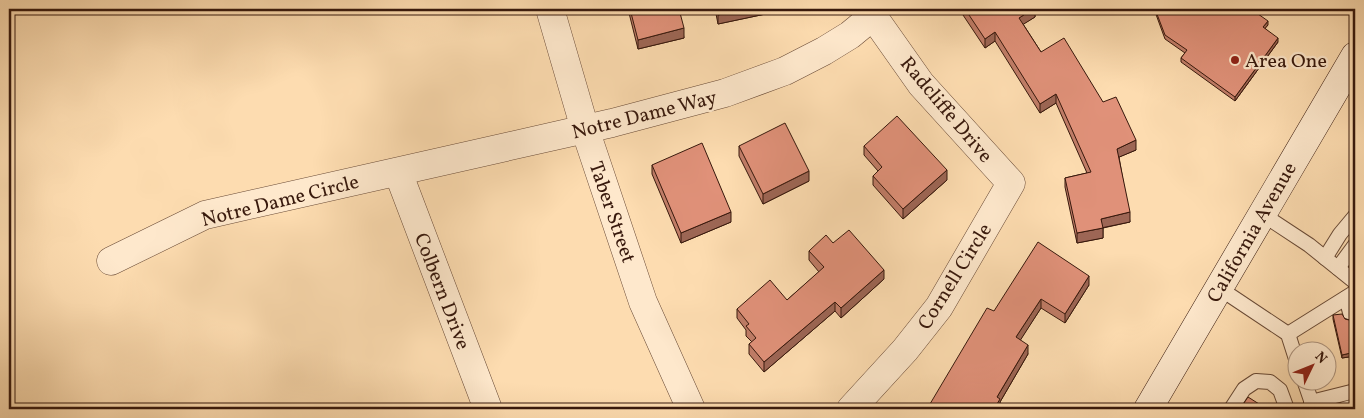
<svg xmlns="http://www.w3.org/2000/svg" width="1364" height="418" font-family="Vollkorn,serif">
	<style>
		.lines { fill: none; stroke-linecap: round; stroke-linejoin: round }
		.service-casing { stroke: #684935; stroke-width: 16 }
		.minor-casing { stroke: #684935; stroke-width: 29 }
		.tertiary-casing { stroke: #684935; stroke-width: 29 }
		.secondary-casing { stroke: #37180c; stroke-width: 29 }
		.service { stroke: #fee8cc; stroke-width: 14 }
		.minor { stroke: #fee8cc; stroke-width: 28 }
		.tertiary { stroke: #fee8cc; stroke-width: 28 }
		.secondary { stroke: #fee8cc; stroke-width: 28 }
		.wall { fill: #c17d68; stroke: #37180c }
		.shaded-wall { fill: #9d6655; stroke: #37180c }
		.building { fill: #e09179; stroke: #37180c }
		.poi-dot { fill: #8f2418; stroke: #fee8cc; stroke-width: 2 }
		.labels { text-anchor: middle; stroke-width: 4.5; stroke-linejoin: round; paint-order: stroke }
		.poi-label { font-size: 20px; fill: #37180c; stroke: #fee8cc; text-anchor: start }
		.street-label { font-size: 20px; fill: #37180c; stroke: #fee8cc }
	</style>
	<rect width="100%" height="100%" fill="#fddcb0"/>
	<filter id="stains"><feTurbulence type="fractalNoise" baseFrequency=".004" numOctaves="4"/><feColorMatrix values="0 0 0 0 .2 0 0 0 0 .09 0 0 0 0 .02 0 0 0 .5 -.17"/></filter>
	<radialGradient id="worn" r=".72"><stop offset=".6" stop-color="#630" stop-opacity="0"/><stop offset="1" stop-color="#630" stop-opacity=".3"/></radialGradient>
	<g class="lines">
		<defs>
			<g id="service">
				<path d="M1262,214L1309,245L1355,282"/>
				<path d="M1325,258L1340,234L1355,216"/>
				<path d="M1338,268L1355,245"/>
				<path d="M1219,288L1288,334L1296,359"/>
				<path d="M1346,298L1351,316"/>
				<path d="M1288,334L1355,292"/>
				<path d="M1304,380L1314,409"/>
				<path d="M1311,402L1355,391"/>
				<path d="M1231,409L1244,389L1256,381L1270,382L1280,390L1287,409"/>
				<path d="M1344,409L1355,406"/>
			</g>
			<g id="minor">
				<path d="M398,172L488,409"/>
				<path d="M111,261L205,215L612,123L725,93L785,71L824,51L850,35L873,16"/>
				<path d="M851,409L905,350L939,307L1011,183L921,84L873,16L870,9"/>
			</g>
			<path id="tertiary" d="M550,9L585,129L643,302L691,409"/>
			<path id="secondary" d="M1148,409L1355,56"/>
		</defs>
		<use href="#service" class="service-casing"/>
		<use href="#minor" class="minor-casing"/>
		<use href="#tertiary" class="tertiary-casing"/>
		<use href="#secondary" class="secondary-casing"/>
		<use href="#service" class="service"/>
		<use href="#minor" class="minor"/>
		<use href="#tertiary" class="tertiary"/>
		<use href="#secondary" class="secondary"/>
	</g>
	<g class="wall">
		<path d="M628,9H679L684,38L638,49Z"/>
		<path d="M715,9H775V12L718,24Z"/>
		<path d="M959,9H1035V17L1023,24L1041,52L1103,102L1136,150L1119,157L1130,222L1103,228V238L1077,243L1065,187V178L1087,173L1056,103L1040,113L995,41L985,48Z"/>
		<path d="M1154,9H1251L1268,25L1265,28L1278,42L1235,101L1181,62V58L1185,53L1165,39Z"/>
		<path d="M739,146L809,181L763,204L739,156Z"/>
		<path d="M864,146L947,180L903,219L873,185V176L878,171L864,155Z"/>
		<path d="M652,165L731,222L681,243L652,174Z"/>
		<path d="M833,243L884,279L841,318L835,311L764,372L749,354V344L752,342L746,336V330L737,318V309L787,300L819,272L809,260V251Z"/>
		<path d="M1089,285L1065,323L1041,308L1020,340L1028,354L1000,402V408L994,311Z"/>
		<path d="M1333,315L1353,321L1355,319V356L1342,358L1333,319Z"/>
	</g>
	<g class="shaded-wall">
		<path d="M745,9H775V12L718,24V15Z"/>
		<path d="M1033,9H1035V17L1019,27V18Z"/>
		<path d="M1268,21V25L1263,31V27Z"/>
		<path d="M684,28V38L638,49V40Z"/>
		<path d="M995,32V41L985,48V39Z"/>
		<path d="M1278,38V42L1235,101V97Z"/>
		<path d="M1056,94V103L1040,113V104Z"/>
		<path d="M1136,140V150L1117,158V149Z"/>
		<path d="M947,170V180L903,219V209Z"/>
		<path d="M809,171V181L763,204V194Z"/>
		<path d="M731,212V222L681,243V233Z"/>
		<path d="M1130,212V222L1101,228V219Z"/>
		<path d="M1103,228V238L1077,243V233Z"/>
		<path d="M884,270V279L841,318V308Z"/>
		<path d="M1089,276V285L1065,323V314Z"/>
		<path d="M1041,299V308L1016,347V337Z"/>
		<path d="M835,302V311L764,372V362Z"/>
		<path d="M1028,345V354L1000,402V408L999,409H994L997,397Z"/>
		<path d="M1355,352V356L1342,358V355Z"/>
	</g>
	<g class="building">
		<path d="M630,9H679L684,28L638,40Z"/>
		<path d="M717,9H745L718,15Z"/>
		<path d="M965,9H1033L1019,18L1041,52L1064,38L1103,102L1116,97L1136,140L1117,149L1130,212L1101,219L1103,228L1077,233L1065,178L1091,172L1056,94L1040,104L995,32L985,39Z"/>
		<path d="M1155,9H1251L1268,21L1263,27L1278,38L1235,97L1181,58L1187,50L1165,35Z"/>
		<path d="M897,116L947,170L903,209L873,176L882,167L864,146Z"/>
		<path d="M785,123L809,171L763,194L739,146Z"/>
		<path d="M702,143L731,212L681,233L652,165Z"/>
		<path d="M849,230L884,270L841,308L835,302L764,362L749,344L756,338L746,326L749,324L737,309L770,280L787,300L824,267L809,251L826,235L833,243Z"/>
		<path d="M1038,242L1089,276L1065,314L1041,299L1016,337L1028,345L997,397L1000,399L994,409H927L987,308L994,311Z"/>
		<path d="M1342,314L1345,319L1353,321L1355,319V352L1342,355L1333,315Z"/>
		<path d="M1248,397L1267,409H1240Z"/>
	</g>
	<circle class="poi-dot" cx="1235" cy="60" r="5"/>
	<g class="labels">
		<g class="poi-label">
			<text x="1245" y="67">Area One</text>
		</g>
		<g class="street-label">
			<text transform="translate(947 109) rotate(50)" y="7">Radcliffe Drive</text>
			<text transform="translate(644 114) rotate(-14)" y="7">Notre Dame Way</text>
			<text transform="translate(280 200) rotate(-14)" y="7">Notre Dame Circle</text>
			<text transform="translate(613 212) rotate(71)" y="7">Taber Street</text>
			<text transform="translate(1251 232) rotate(-60)" y="7">California Avenue</text>
			<text transform="translate(954 276) rotate(-58)" y="7">Cornell Circle</text>
			<text transform="translate(443 291) rotate(69)" y="7">Colbern Drive</text>
		</g>
	</g>
	<rect width="1364" height="418" fill="none" stroke="#fddcb0" stroke-width="30"/>
	<rect x="10" y="10" width="1344" height="398" fill="none" stroke="#37180c" stroke-width="2.5"/>
	<rect x="15" y="15" width="1334" height="388" fill="none" stroke="#37180c"/>
	<g transform="translate(1312 366) rotate(47)"><circle r="24" fill="#fee8cc" stroke="#ae957f"/>
	<path d="M0-4L9 19L0 12L-9 19Z" fill="#8f2418"/>
	<text y="-8" font-size="14" font-weight="bold" text-anchor="middle" fill="#37180c">N</text>
	</g>
	<rect width="100%" height="100%" filter="url(#stains)"/>
	<rect width="100%" height="100%" fill="url(#worn)"/>
</svg>
